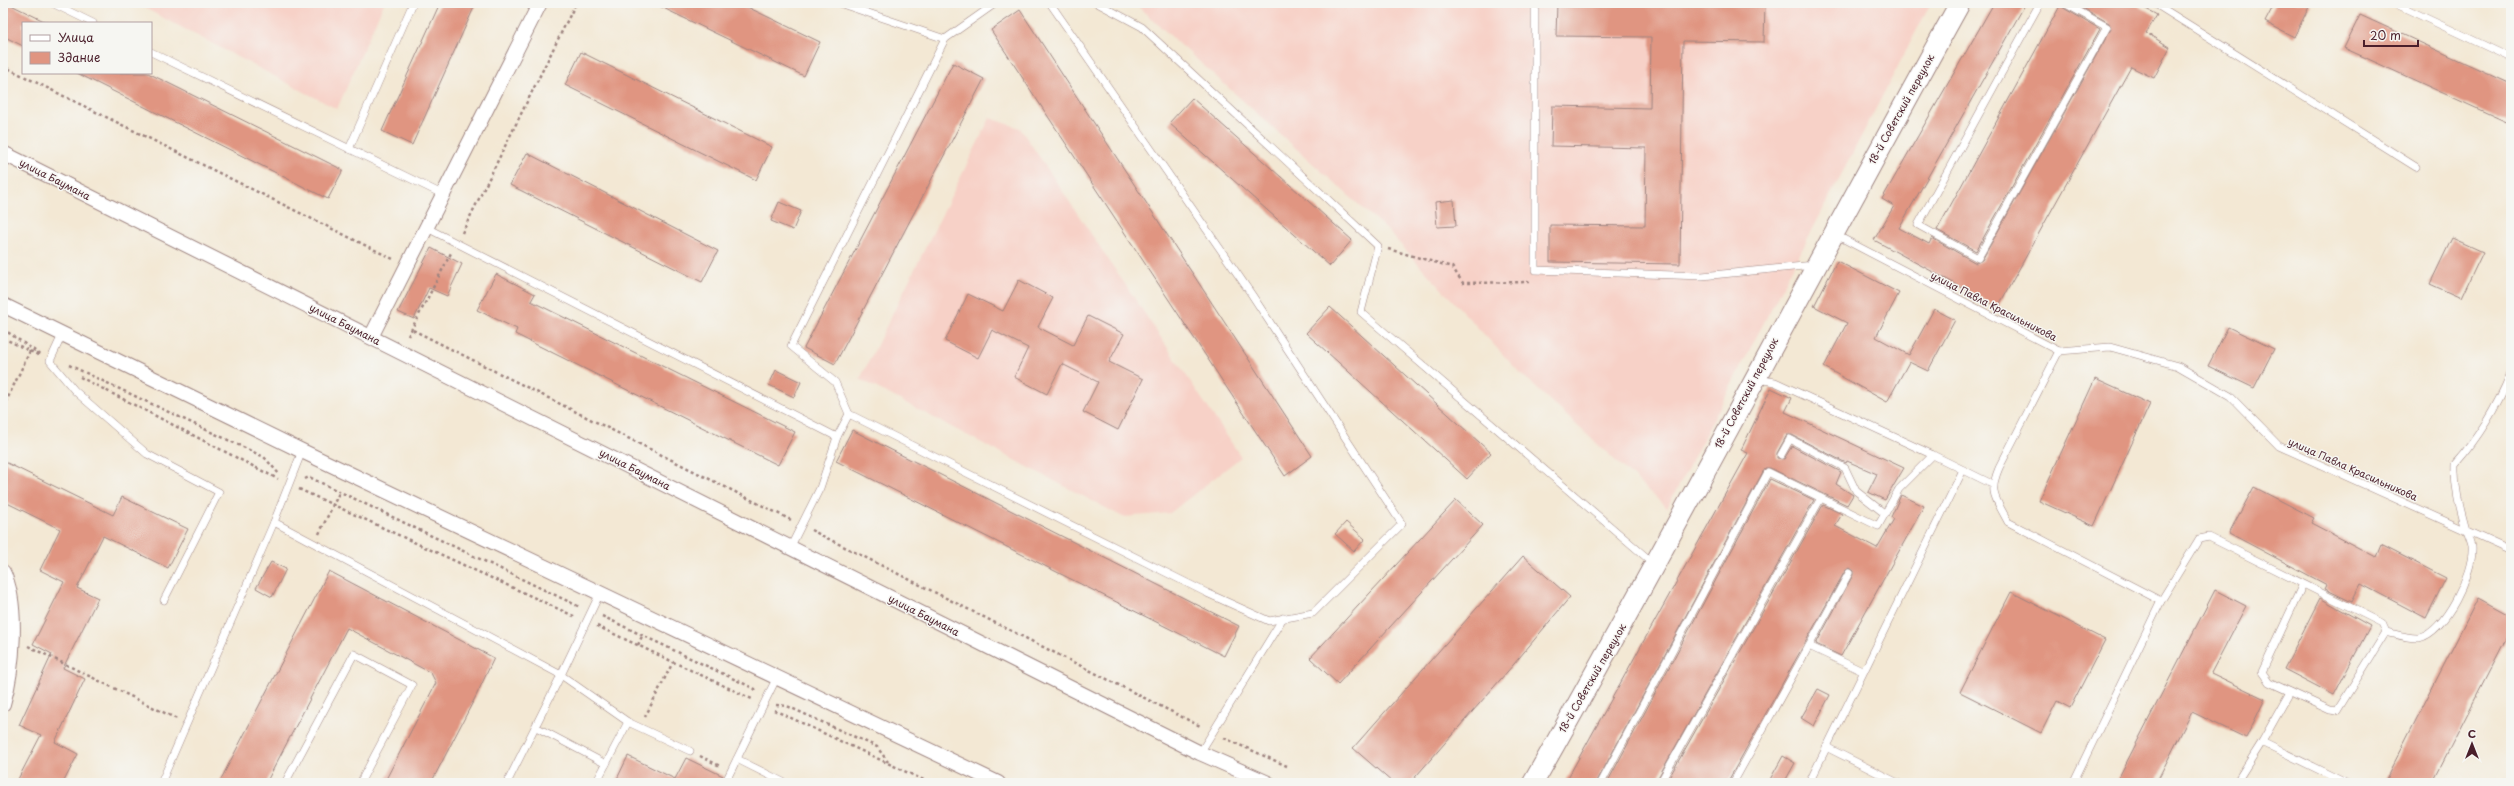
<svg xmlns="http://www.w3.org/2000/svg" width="2514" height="786" font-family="'Playpen Sans',sans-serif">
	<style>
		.built { fill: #f7d1c7 }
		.building { fill: #e09581 }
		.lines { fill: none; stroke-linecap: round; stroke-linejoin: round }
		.lane-casing { stroke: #9e8480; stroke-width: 8 }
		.street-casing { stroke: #9e8480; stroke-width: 16 }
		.secondary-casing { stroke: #9e8480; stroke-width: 22 }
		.path { stroke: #9e8480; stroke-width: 2.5; stroke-dasharray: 3 3; stroke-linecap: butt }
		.lane { stroke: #fff; stroke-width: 7 }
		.street { stroke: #fff; stroke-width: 14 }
		.secondary { stroke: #fff; stroke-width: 20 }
		.labels { text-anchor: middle; stroke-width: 3; stroke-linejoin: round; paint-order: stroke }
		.street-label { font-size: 10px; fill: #4a1f2b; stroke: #f6f6f2 }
	</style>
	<rect width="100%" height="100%" fill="#f6f6f2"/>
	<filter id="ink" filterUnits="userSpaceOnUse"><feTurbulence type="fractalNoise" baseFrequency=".025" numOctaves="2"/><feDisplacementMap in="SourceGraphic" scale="8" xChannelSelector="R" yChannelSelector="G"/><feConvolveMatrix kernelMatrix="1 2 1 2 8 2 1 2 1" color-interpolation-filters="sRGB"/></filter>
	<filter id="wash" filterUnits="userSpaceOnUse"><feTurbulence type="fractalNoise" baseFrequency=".012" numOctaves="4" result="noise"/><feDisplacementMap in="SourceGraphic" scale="16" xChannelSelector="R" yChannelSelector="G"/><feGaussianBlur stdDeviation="0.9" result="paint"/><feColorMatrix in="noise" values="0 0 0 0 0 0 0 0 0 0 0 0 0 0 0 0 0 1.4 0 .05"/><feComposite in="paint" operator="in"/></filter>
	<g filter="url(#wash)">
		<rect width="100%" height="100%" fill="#f3e8d4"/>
		<g class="built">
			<path d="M135,3H384L337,109Z"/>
			<path d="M1134,3H1931L1667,508L1520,373L1387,230Z"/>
			<path d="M990,118L1020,128L1241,457L1170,513L1123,517L860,379Z"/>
		</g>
		<g id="blocks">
			<g class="building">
				<path d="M3,3H7L48,23H23V46L3,36Z"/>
				<path d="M440,3H476L412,145L382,131Z"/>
				<path d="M653,3H739L820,42L804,76Z"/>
				<path d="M1557,3H1765L1764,42L1683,41L1680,264L1550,262V225L1645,226L1646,148L1551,146L1552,106L1650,108L1651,37L1556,36Z"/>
				<path d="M1994,3H2026L1899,228L1929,244L1932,238L1976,263L1982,260L2111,29L2109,23L2074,3H2135L2157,15L2146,33L2170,47L2154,78L2131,67L1998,307L1874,240L1894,206L1882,199Z"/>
				<path d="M2275,3H2311L2294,37L2265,22Z"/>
				<path d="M2060,6L2100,29L1976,251L1937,230Z"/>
				<path d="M1020,10L1312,456L1285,476L991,30Z"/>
				<path d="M2360,15L2511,84V124L2344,48Z"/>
				<path d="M581,52L772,147L756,180L565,85Z"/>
				<path d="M953,63L984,79L835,364L804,348Z"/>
				<path d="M77,73H148L343,170L328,199Z"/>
				<path d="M1192,98L1352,240L1330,266L1169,123Z"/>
				<path d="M527,153L718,251L702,282L510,185Z"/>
				<path d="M1454,200L1456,226L1437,227L1435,202Z"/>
				<path d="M779,202L801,211L793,230L771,221Z"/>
				<path d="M2452,238L2483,252L2461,298L2430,284Z"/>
				<path d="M431,248L462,264L447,296L429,288L414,319L398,312Z"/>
				<path d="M1837,261L1899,293L1876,337L1909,355L1934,309L1955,320L1928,371L1909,362L1887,402L1824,367L1847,323L1814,306Z"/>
				<path d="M496,274L535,294L531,301L795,432L778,465L515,334L517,329L477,310Z"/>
				<path d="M1019,280L1053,298L1038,327L1073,345L1088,316L1124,334L1109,362L1143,379L1118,430L1083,412L1098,382L1062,364L1047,394L1014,377L1028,348L992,330L978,358L945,341L968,294L1003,311Z"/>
				<path d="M1330,307L1491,453L1467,479L1306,333Z"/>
				<path d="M2228,327L2274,349L2254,388L2208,366Z"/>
				<path d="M776,370L801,382L794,397L769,385Z"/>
				<path d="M2095,379L2150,404L2094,526L2039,501Z"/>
				<path d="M1771,388L1792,398L1785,412L1904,468L1885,500L1868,492L1877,474L1847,461L1846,463L1792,435H1787L1777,453V458L1784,459L1792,446L1841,472L1836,484L1853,495L1847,505L1770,468H1765L1596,783H1565L1748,453L1741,450Z"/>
				<path d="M852,430L1239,626L1224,656L836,461Z"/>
				<path d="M3,461L113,515L122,497L188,529L168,568L103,536L77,588L98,598L63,668L85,679L55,742L78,754L63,783H16L41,735L19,725L52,654L33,644L64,582L40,570L60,529L3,501Z"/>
				<path d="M1770,479L1814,500L1655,783H1607Z"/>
				<path d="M2254,487L2314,518L2311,523L2376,557L2381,545L2446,578L2426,618L2361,584L2352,602L2325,589L2327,585L2229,533Z"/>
				<path d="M1901,495L1924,506L1841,656L1816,644L1853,575V571L1849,568L1845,571L1727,783H1666L1823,505L1842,514L1835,526L1877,548L1894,519L1891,517Z"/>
				<path d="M1456,500L1483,525L1338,684L1310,658Z"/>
				<path d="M1346,522L1365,539L1354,551L1335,534Z"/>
				<path d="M1523,556L1570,597L1514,664L1410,783H1393L1353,748Z"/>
				<path d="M271,562L286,569L272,597L256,588Z"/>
				<path d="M329,571L494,658L476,696L431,783H384L436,683L431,673L347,628L266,783H219Z"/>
				<path d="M2215,590L2246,606L2211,673L2265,699L2246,738L2192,712L2156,783H2116Z"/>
				<path d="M2011,592L2105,640L2070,708L2057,701L2041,733L1960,692Z"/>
				<path d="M2320,598L2370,626L2334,695L2284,669Z"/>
				<path d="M2478,598L2511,616V629L2432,783H2384Z"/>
				<path d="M1818,689L1830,695L1814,726L1801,718Z"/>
				<path d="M628,756L675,779L686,758L723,776L724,783H615Z"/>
				<path d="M1783,756L1795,763L1784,783H1768Z"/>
			</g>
		</g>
	</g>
	<g filter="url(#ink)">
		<use href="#blocks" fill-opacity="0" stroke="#9e8480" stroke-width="1"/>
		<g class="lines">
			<defs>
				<g id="lane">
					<path d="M52,3L93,23"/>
					<path d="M839,3L945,39"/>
					<path d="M1097,3L1142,27L1378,246L1361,312L1653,563"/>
					<path d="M1535,3V270L1702,276L1814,265"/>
					<path d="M2040,3L1918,225L1978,258L2107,27L2064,3"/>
					<path d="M2154,3L2416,167"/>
					<path d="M2394,3L2511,58"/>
					<path d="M151,52L442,194"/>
					<path d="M349,149L413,3"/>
					<path d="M427,228L837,437"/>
					<path d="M1834,234L2059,351L2110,347L2178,366L2230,396L2279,446L2511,551"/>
					<path d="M62,335L50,361L75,391L147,454L219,492L164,600"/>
					<path d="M2059,351L1999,468C1988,494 1996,498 2008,522L2161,601L2073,783"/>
					<path d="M1758,379L1775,382L1933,455L1992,484"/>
					<path d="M849,414L1207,593L1269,621L1313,613L1402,524L1252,295L1050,3"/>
					<path d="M1781,455L1790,439L1845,468L1856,491L1884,513"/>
					<path d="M274,522L302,451"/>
					<path d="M790,548L820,488L837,437L849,414L835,382L791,346L945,39L996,3"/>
					<path d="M2161,601L2199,539L2209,537L2382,623L2386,632L2337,711L2330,710L2269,682L2262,672L2303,584"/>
					<path d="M2386,632C2395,634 2409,639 2419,638C2445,633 2474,572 2472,547C2471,542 2468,535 2466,530C2460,508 2454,487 2455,464C2480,436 2497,407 2511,373"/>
					<path d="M1809,646L1849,573"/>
					<path d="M536,727L606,764"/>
					<path d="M2262,742L2290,692"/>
					<path d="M1826,747L1898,783"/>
					<path d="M1200,753L1283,618"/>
					<path d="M737,759L785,783"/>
					<path d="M727,779L777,677"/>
					<path d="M161,783L274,522L561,675L600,593"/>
					<path d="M285,783L354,654L412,685L360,783"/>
					<path d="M507,783L561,675L628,722L690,751"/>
					<path d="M596,783L628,722"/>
					<path d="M1601,783L1768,472L1878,526L1899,489L1933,455"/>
					<path d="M1660,783L1821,498"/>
					<path d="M1733,783L1809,646L1862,671"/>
					<path d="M1809,783L1963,470"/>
					<path d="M2236,783L2262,742L2346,783"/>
				</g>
				<g id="street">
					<path d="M3,153L1200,753L1268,783"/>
					<path d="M3,305L302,451L998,783"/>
					<path d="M371,337L540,3"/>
					<path d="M3,572C19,604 13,670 3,704"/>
				</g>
				<path id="secondary" d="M1533,783C1680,525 1816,262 1960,3"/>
			</defs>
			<use href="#lane" class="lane-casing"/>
			<use href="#street" class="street-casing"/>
			<use href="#secondary" class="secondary-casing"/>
			<g class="path">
				<path d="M3,66L393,259"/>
				<path d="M462,233L576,3"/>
				<path d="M1388,249L1452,267L1463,283L1530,282"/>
				<path d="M3,329L41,355"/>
				<path d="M413,330L791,520"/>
				<path d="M408,336L451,253"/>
				<path d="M3,338L40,356"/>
				<path d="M69,365L264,457L280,475"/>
				<path d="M80,377L278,479"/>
				<path d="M3,408L30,351"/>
				<path d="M305,479L309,477L580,607"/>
				<path d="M299,489L576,617"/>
				<path d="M811,530L1202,727"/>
				<path d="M319,534L340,491"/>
				<path d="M602,616L755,689L756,692"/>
				<path d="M597,626L754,700"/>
				<path d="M638,645L643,634"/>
				<path d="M28,646L177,719"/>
				<path d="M776,705L787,706L877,747L888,762"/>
				<path d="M774,710L930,783"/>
				<path d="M645,717L673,662"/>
				<path d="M1224,738L1287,766"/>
				<path d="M700,756L720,766"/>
			</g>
			<use href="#lane" class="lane"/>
			<use href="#street" class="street"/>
			<use href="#secondary" class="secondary"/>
		</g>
	</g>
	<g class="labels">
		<g class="street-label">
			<text transform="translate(1901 109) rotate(-61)" y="4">18-й Советский переулок</text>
			<text transform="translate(55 179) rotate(27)" y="4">улица Баумана</text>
			<text transform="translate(1994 306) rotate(27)" y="4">улица Павла Красильникова</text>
			<text transform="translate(345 324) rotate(27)" y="4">улица Баумана</text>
			<text transform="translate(1746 393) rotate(-62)" y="4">18-й Советский переулок</text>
			<text transform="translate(635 469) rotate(27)" y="4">улица Баумана</text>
			<text transform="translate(2353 469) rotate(24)" y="4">улица Павла Красильникова</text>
			<text transform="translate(924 615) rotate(27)" y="4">улица Баумана</text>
			<text transform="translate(1592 678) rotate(-60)" y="4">18-й Советский переулок</text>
		</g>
	</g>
	<rect width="2514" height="786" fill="none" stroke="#f6f6f2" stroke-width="16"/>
	<rect x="22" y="22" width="130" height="52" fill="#f6f6f2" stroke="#b1a0a2"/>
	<rect x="30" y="35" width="20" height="6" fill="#ffffff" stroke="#b1a0a2"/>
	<text x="58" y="42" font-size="12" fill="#4a1f2b">Улица</text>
	<rect x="30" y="52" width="20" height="12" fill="#e09581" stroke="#b1a0a2"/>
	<text x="58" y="62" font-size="12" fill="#4a1f2b">Здание</text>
	<g transform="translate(2472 744)" stroke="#f6f6f2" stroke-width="3" paint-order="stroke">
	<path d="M0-3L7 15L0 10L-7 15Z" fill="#4a1f2b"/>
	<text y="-6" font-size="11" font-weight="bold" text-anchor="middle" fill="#4a1f2b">С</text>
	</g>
	<path d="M2364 40v6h54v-6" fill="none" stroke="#4a1f2b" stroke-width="2"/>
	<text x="2370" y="40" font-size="12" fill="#4a1f2b" stroke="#f6f6f2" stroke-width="3" paint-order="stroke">20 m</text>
</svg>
